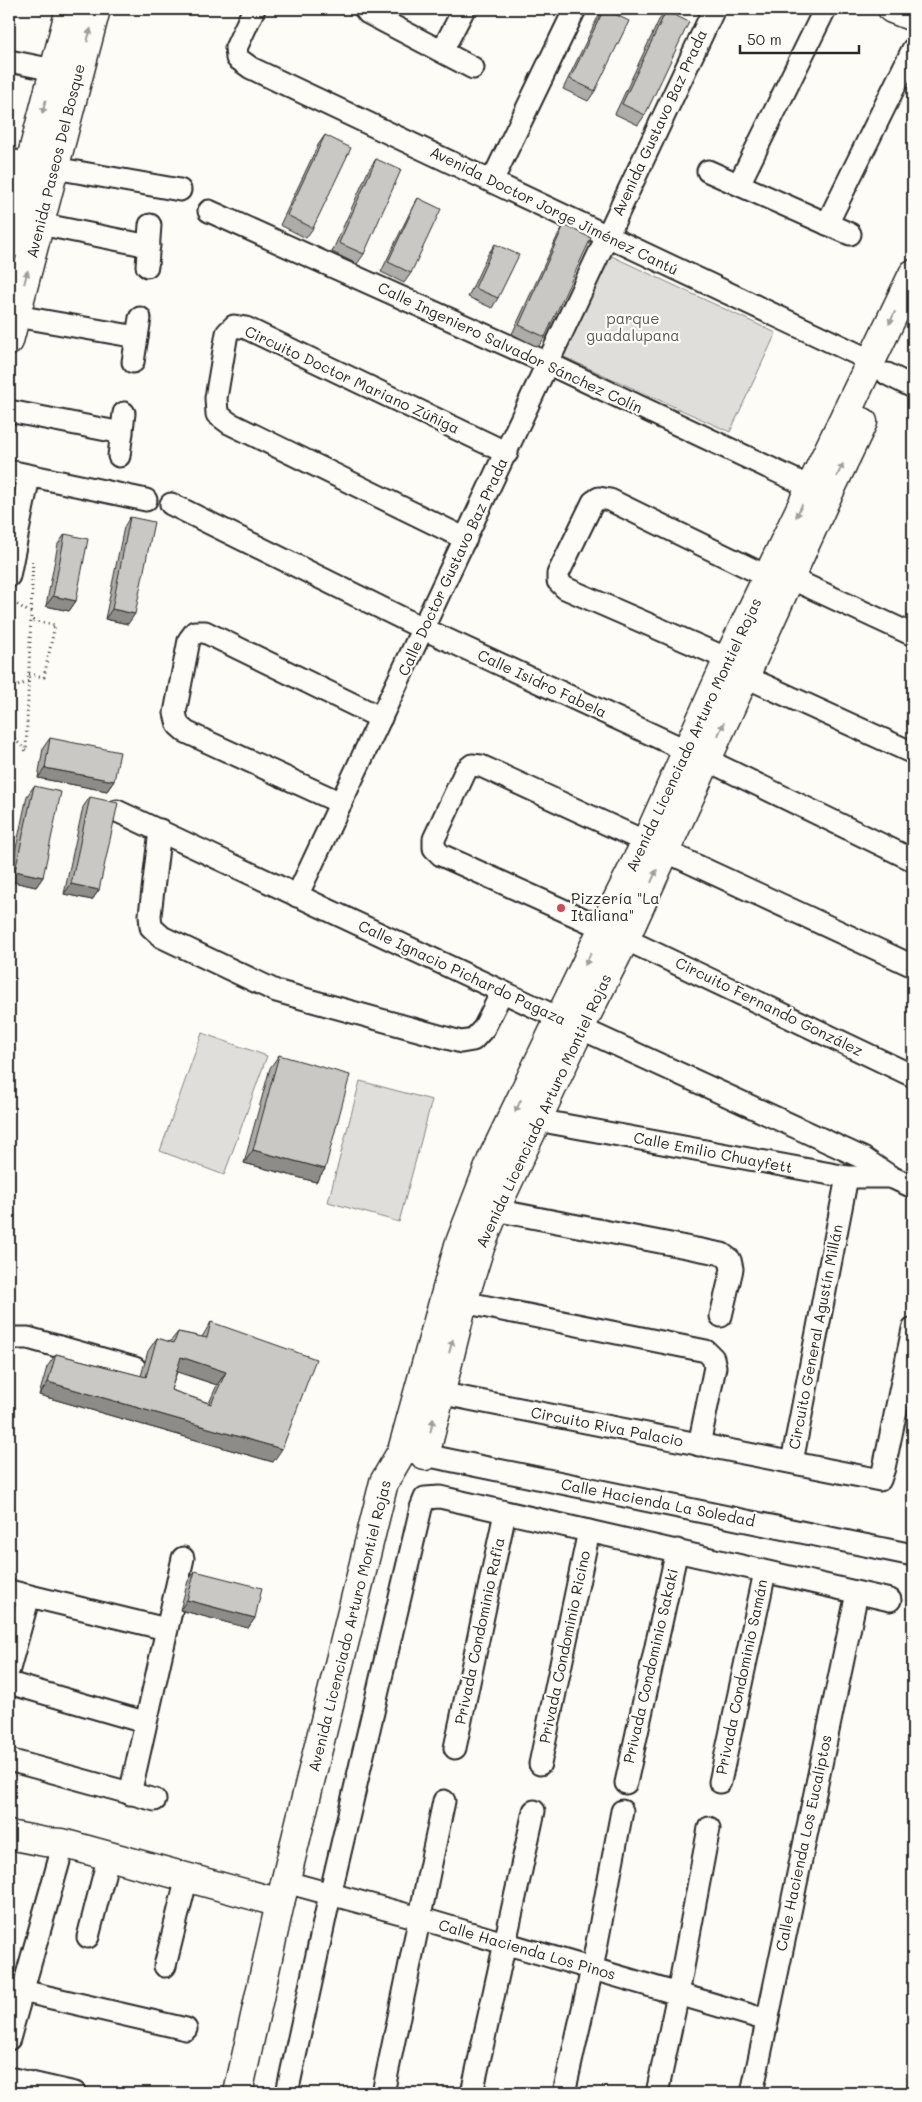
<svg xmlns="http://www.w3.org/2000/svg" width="922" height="2102" font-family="Mali,sans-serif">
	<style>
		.green { fill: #dfdeda; stroke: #858482 }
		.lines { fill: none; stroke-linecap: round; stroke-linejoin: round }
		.minor-casing { stroke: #2b2b2b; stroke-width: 25 }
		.major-casing { stroke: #2b2b2b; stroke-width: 31 }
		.path { stroke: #2b2b2b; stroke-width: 3; stroke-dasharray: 1 4; stroke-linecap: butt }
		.minor { stroke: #fdfcf7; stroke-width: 21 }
		.major { stroke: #fdfcf7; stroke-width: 28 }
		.wall { fill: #adaca9; stroke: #2b2b2b; fill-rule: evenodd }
		.shaded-wall { fill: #8d8c89; stroke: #2b2b2b }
		.building { fill: #c9c8c4; stroke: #2b2b2b; fill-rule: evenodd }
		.oneway { fill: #9e9e9b }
		.poi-dot { fill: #d1495b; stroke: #fdfcf7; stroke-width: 2 }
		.labels { text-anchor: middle; stroke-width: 4.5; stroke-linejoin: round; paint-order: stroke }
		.street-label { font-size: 15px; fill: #2b2b2b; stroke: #fdfcf7 }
		.park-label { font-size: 15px; fill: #585857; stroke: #fdfcf7 }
		.poi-label { font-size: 15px; fill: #2b2b2b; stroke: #fdfcf7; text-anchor: start }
	</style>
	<rect width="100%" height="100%" fill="#fdfcf7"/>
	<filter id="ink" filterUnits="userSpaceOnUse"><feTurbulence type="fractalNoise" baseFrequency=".02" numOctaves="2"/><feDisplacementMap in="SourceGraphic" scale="10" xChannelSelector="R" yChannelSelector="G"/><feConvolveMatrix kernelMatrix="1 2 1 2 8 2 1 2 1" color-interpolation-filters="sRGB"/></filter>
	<g filter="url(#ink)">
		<g class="green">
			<path d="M603,252L776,333L730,432L555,353Z"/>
			<path d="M202,1033L267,1056L224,1175L160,1151Z"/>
			<path d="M360,1081L432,1100L399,1222L328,1202Z"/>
		</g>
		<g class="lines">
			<defs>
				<g id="minor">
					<path d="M254,9L236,48L237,58L251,68L872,361"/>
					<path d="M365,9L368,13L473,68"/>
					<path d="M442,51L464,9"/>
					<path d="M9,61L54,70"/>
					<path d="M9,160L180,190"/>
					<path d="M708,171L850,234"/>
					<path d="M492,181L575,9"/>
					<path d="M739,184L825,9"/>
					<path d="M209,211L547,363L810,487"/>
					<path d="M40,224L149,246"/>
					<path d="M827,224L913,49"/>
					<path d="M147,266L150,225"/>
					<path d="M16,316L137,337"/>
					<path d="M133,362L140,318"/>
					<path d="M887,374L913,387"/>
					<path d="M9,411L122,433"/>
					<path d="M119,456L124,413"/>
					<path d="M9,471L146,500"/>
					<path d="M171,504L424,629L707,760L913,860"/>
					<path d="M466,539L229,423L217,414L216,398L227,333L234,326L246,328L507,453"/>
					<path d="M9,576L29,476"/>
					<path d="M790,578L913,635"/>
					<path d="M728,659L565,588L558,581V574L593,502L599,498L610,500L768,577"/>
					<path d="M744,676L913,753"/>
					<path d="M341,803L186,732L178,725L175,713L189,640L195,632H205L381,718"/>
					<path d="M117,811L580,1028L863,1158L891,1177L913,1187"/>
					<path d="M160,830L150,915L151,927L162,937L276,991L461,1042L473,1040L484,1028L502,992"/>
					<path d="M665,851L913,966"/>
					<path d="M297,896C437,601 574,304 714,9"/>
					<path d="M603,928L441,855L434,848V839L466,770L472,765L481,766L646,842"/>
					<path d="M625,939L913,1076"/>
					<path d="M537,1120L847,1177H891"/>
					<path d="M495,1210L722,1254L730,1260L732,1269L721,1316"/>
					<path d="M463,1302L706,1351L713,1358L715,1367L699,1445"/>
					<path d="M9,1338H28L135,1368"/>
					<path d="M439,1393L880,1480L884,1468L913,1329"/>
					<path d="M410,1452L913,1555"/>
					<path d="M792,1462L847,1177"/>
					<path d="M9,1591L166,1629"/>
					<path d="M9,1669L29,1596"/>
					<path d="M9,1683L144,1722"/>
					<path d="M455,1748L505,1513"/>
					<path d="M9,1760L155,1800"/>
					<path d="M540,1764L589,1531"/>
					<path d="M720,1782L765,1572"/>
					<path d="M626,1783L677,1550"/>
					<path d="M130,1794L183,1558"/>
					<path d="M286,1882L419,1918L767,2020"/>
					<path d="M88,1937L109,1855"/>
					<path d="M165,1966L187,1877"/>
					<path d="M22,1991L186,2029"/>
					<path d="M9,2039L59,1861L62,1843"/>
					<path d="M9,2078L75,2093"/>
					<path d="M287,2093L330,1895L421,1508L425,1498L440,1497L890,1600"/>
					<path d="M383,2093L444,1801"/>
					<path d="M472,2093L534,1811"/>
					<path d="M564,2093L592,1969L622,1811"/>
					<path d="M657,2093L678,1994L709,1828"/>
					<path d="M752,2093L857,1593"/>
				</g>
				<g id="major">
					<path d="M892,9L913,17"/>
					<path d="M9,244L70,9"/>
					<path d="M9,341L96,9"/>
					<path d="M425,1456L463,1302L479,1250L495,1210L580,1028L625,939L825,501L863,422"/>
					<path d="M9,1835L45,1842L62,1843L280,1903"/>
					<path d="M238,2093L280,1903L384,1482L402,1451L459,1245L492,1159L603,928L646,842L728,659L913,274"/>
				</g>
			</defs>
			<use href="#minor" class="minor-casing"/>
			<use href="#major" class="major-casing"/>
			<g class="path">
				<path d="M9,603L11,601L31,613L26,751L9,733"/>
				<path d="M31,612L33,558"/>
				<path d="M29,674L44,677L55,625L31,620"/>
				<path d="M9,690L29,681"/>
			</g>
			<use href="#minor" class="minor"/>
			<use href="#major" class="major"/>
		</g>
		<g class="wall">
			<path d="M604,9L595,91L588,101L563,89L597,19Z"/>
			<path d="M666,11L645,115L638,125L615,114L659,20Z"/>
			<path d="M325,135L313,228L306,238L280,225L318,145Z"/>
			<path d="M376,159L364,254L357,264L332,252L369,169Z"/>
			<path d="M418,198L411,273L404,283L381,272L412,208Z"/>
			<path d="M564,225L545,337L538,347L512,334L558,235Z"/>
			<path d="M495,244L498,298L492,308L468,297L488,254Z"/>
			<path d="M130,517L128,624L105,619L124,527Z"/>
			<path d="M65,534L76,601L69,611L46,606L58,544Z"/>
			<path d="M50,738L114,781L107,791L38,778L43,748Z"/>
			<path d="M34,786L43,877L36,887L9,881L27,796Z"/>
			<path d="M90,797L99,890L92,900L64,894L83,807Z"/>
			<path d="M279,1055L325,1169L316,1182L244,1163L270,1068Z"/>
			<path d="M211,1322L273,1462L39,1395L47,1367L56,1354L141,1376L148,1351L157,1338L170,1342L178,1332L202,1337ZM177,1372L217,1385L209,1403L171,1390Z"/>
			<path d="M195,1571L255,1618L248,1628L180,1610L188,1581Z"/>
		</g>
		<g class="shaded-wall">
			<path d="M53,596L76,601L69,611L46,606Z"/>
			<path d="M112,609L135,614L128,624L105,619Z"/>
			<path d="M45,768L114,781L107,791L38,778Z"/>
			<path d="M15,871L43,877L36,887L9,881Z"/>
			<path d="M71,884L99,890L92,900L64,894Z"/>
			<path d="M253,1150L325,1169L316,1182L244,1163Z"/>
			<path d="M181,1357L226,1372L217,1385L172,1370Z"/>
			<path d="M48,1382L282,1449L273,1462L39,1395Z"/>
			<path d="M187,1600L255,1618L248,1628L180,1610Z"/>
		</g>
		<g class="building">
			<path d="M604,9L629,21L595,91L570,79Z"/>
			<path d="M666,11L689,22L645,115L622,104Z"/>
			<path d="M325,135L351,148L313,228L287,215Z"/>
			<path d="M376,159L401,170L364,254L339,243Z"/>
			<path d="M418,198L441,209L411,273L388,262Z"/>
			<path d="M564,225L591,238L545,337L519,325Z"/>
			<path d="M495,244L519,255L498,298L475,288Z"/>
			<path d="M130,517L154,522L135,614L112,609Z"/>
			<path d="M65,534L88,539L76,601L53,596Z"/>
			<path d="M50,738L120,752L114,781L45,768Z"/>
			<path d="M34,786L61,792L43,877L15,871Z"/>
			<path d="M90,797L118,803L99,890L71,884Z"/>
			<path d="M279,1055L350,1075L325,1169L253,1150Z"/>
			<path d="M211,1322L316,1359L282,1449L48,1382L56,1354L146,1377L157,1338L174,1343L178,1332L207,1338ZM181,1357L226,1372L211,1404L171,1390Z"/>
			<path d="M195,1571L262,1588L255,1618L187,1600Z"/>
		</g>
		<defs><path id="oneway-solid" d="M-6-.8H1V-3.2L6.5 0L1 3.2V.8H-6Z" transform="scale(1.25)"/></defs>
		<g class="oneway">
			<use href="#oneway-solid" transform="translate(89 35) rotate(-75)"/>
			<use href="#oneway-solid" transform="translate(44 107) rotate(104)"/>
			<use href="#oneway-solid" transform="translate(26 277) rotate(-75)"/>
			<use href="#oneway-solid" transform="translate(892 318) rotate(115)"/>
			<use href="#oneway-solid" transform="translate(840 470) rotate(-64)"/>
			<use href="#oneway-solid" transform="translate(799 511) rotate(115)"/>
			<use href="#oneway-solid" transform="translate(721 729) rotate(-66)"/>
			<use href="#oneway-solid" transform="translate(654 876) rotate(-66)"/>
			<use href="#oneway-solid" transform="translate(588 959) rotate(116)"/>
			<use href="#oneway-solid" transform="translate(518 1106) rotate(115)"/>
			<use href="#oneway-solid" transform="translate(451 1346) rotate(-75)"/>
			<use href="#oneway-solid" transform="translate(432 1425) rotate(-77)"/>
		</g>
	</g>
	<circle class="poi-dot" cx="561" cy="908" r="5"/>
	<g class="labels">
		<g class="street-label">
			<text transform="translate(660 123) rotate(-65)" y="5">Avenida Gustavo Baz Prada</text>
			<text transform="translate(56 161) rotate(-76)" y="5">Avenida Paseos Del Bosque</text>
			<text transform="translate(554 211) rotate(26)" y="5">Avenida Doctor Jorge Jiménez Cantú</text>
			<text transform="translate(510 348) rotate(25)" y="5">Calle Ingeniero Salvador Sánchez Colín</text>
			<text transform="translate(352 380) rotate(25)" y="5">Circuito Doctor Mariano Zúñiga</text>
			<text transform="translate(453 567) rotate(-65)" y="5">Calle Doctor Gustavo Baz Prada</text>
			<text transform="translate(542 684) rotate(25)" y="5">Calle Isidro Fabela</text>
			<text transform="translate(694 735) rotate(-65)" y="5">Avenida Licenciado Arturo Montiel Rojas</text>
			<text transform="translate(462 973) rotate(25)" y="5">Calle Ignacio Pichardo Pagaza</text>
			<text transform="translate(769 1007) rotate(26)" y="5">Circuito Fernando González</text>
			<text transform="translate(544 1111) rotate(-65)" y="5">Avenida Licenciado Arturo Montiel Rojas</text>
			<text transform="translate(713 1153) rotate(11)" y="5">Calle Emilio Chuayfett</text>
			<text transform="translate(816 1337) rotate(-79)" y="5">Circuito General Agustín Millán</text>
			<text transform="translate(607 1427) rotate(11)" y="5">Circuito Riva Palacio</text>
			<text transform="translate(658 1503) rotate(11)" y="5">Calle Hacienda La Soledad</text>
			<text transform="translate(350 1626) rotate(-76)" y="5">Avenida Licenciado Arturo Montiel Rojas</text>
			<text transform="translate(480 1631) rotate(-78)" y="5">Privada Condominio Rafia</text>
			<text transform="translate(565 1647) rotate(-78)" y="5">Privada Condominio Ricino</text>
			<text transform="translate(651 1666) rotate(-77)" y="5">Privada Condominio Sakaki</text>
			<text transform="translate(742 1677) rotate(-78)" y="5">Privada Condominio Samán</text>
			<text transform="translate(804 1843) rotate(-78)" y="5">Calle Hacienda Los Eucaliptos</text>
			<text transform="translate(527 1950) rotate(16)" y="5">Calle Hacienda Los Pinos</text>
		</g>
		<g class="park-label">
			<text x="633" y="324">parque<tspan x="633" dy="17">guadalupana</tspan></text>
		</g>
		<g class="poi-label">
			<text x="571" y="904">Pizzería "La<tspan x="571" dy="17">Italiana"</tspan></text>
		</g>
	</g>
	<rect width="922" height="2102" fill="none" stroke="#fdfcf7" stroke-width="30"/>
	<rect x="15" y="15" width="892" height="2072" fill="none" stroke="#2b2b2b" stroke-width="2" filter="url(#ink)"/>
	<path d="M740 45v8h119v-8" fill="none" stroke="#2b2b2b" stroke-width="2.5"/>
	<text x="747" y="45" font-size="15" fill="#2b2b2b" stroke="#fdfcf7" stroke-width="4" paint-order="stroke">50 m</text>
</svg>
